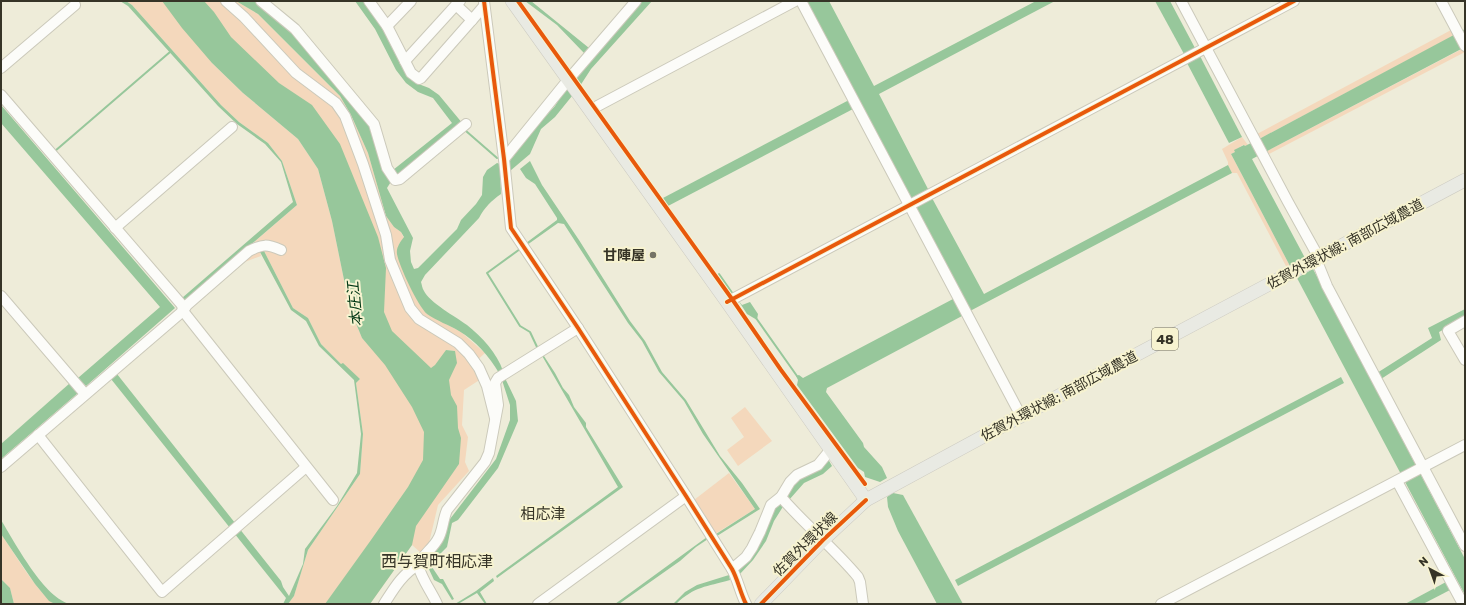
<svg xmlns="http://www.w3.org/2000/svg" width="1466" height="605" font-family="Rubik,'Noto Sans JP',sans-serif">
	<style>
		.green { fill: #f4d8bc }
		.water { fill: #97c79b }
		.lines { fill: none; stroke-linecap: round; stroke-linejoin: round }
		.stream { stroke: #97c79b; stroke-width: 2 }
		.minor-casing { stroke: #cbc9ba; stroke-width: 12 }
		.major-casing { stroke: #cdcbc2; stroke-width: 14 }
		.minor { stroke: #fcfcf9; stroke-width: 10 }
		.major { stroke: #e9eae3; stroke-width: 13 }
		.cycleway-casing { stroke: #f7f3d0; stroke-width: 6 }
		.cycleway { stroke: #e8590c; stroke-width: 4 }
		.poi-dot { fill: #767465; stroke: #f7f3d0; stroke-width: 1.5 }
		.labels { text-anchor: middle; stroke-width: 4; stroke-linejoin: round; paint-order: stroke }
		.shield { fill: #f7f3d0; stroke: #706d5a; stroke-width: 1 }
		.shield-label { font-size: 13px; font-weight: bold; fill: #363427 }
		.street-label { font-size: 14px; fill: #363427; stroke: #f7f3d0 }
		.poi-label { font-size: 14px; font-weight: bold; fill: #363427; stroke: #f7f3d0; text-anchor: end }
		.water-label { font-size: 15px; font-style: italic; fill: #003714; stroke: #f7f3d0 }
		.neighbourhood-label { font-size: 15px; fill: #363427; stroke: #f7f3d0 }
		.quarter-label { font-size: 16px; fill: #363427; stroke: #f7f3d0 }
	</style>
	<rect width="100%" height="100%" fill="#eeecd9"/>
	<g class="green">
		<path d="M126,1H174L212,63L243,93L298,139L318,169L332,221L350,309L362,338L425,403L434,450L328,604H288L294,596L308,550L360,474L363,434L356,383L360,379L341,364L321,344L308,318L293,308L264,251L260,252L261,256L242,263L236,258L297,205L282,161L268,143L239,122L221,105L132,5Z"/>
		<path d="M198,1H236L258,14L340,96L351,115L368,153L386,216L394,227L401,232L404,238L399,244L426,313L461,332L485,353L473,364L481,379L464,390L462,425L468,437L465,462L469,471L438,505L429,543L420,552L412,545L370,604H353L459,464L442,387L455,351L446,350L436,376L386,334L374,304L378,237L267,86Z"/>
		<path d="M1453,29L1455,35L1261,138L1257,134Z"/>
		<path d="M1462,49L1465,52L1267,155V151Z"/>
		<path d="M1242,137L1248,145L1245,146L1243,145L1235,150V152L1231,154L1290,266L1287,268L1237,173H1232L1228,165V162L1222,149Z"/>
		<path d="M745,407L772,441L738,466L727,450L744,437L731,418Z"/>
		<path d="M729,473L755,509L715,534L694,500Z"/>
		<path d="M1,534C14,552 37,593 55,604H14L10,588L1,579Z"/>
	</g>
	<g class="water">
		<path d="M120,1H126L132,5L221,105L239,122L268,143L282,161L297,205L184,302L182,298L293,202L281,162L265,144L237,124L218,106L128,6Z"/>
		<path d="M162,1H204L214,12L231,37L279,83L312,105L340,144L378,237L386,268L384,312L392,331L431,368L435,365L446,350L455,351L457,363L449,380L451,395L457,406L458,428L461,438L459,464L416,526L412,545L370,604H325L371,540L408,487L423,460L424,432L412,407L385,365L362,338L350,309L332,221L318,169L298,139L243,93L212,63L182,28Z"/>
		<path d="M236,1H255L292,32L369,124L377,149L392,180L387,188L413,238L410,251L411,262L414,269L418,268L457,229L461,220L476,204L482,195L483,177L487,170L497,163L500,164L501,194C491,201 485,207 479,218L425,275L421,282C422,285 422,288 424,291C429,302 456,317 467,325C482,337 497,353 503,371L499,373C489,356 476,341 459,331C449,325 437,321 427,314C418,306 399,266 397,254C396,248 400,242 404,237L401,232L394,227L386,216L368,153L351,115L340,96L258,14Z"/>
		<path d="M355,1H364L385,31L407,75L416,83L429,88L439,95L463,124L398,178L393,170L452,123L433,98L418,92L406,83L396,70L375,29Z"/>
		<path d="M525,1H531L589,48L584,53L557,25Z"/>
		<path d="M640,1H652L591,69L580,86L575,78Z"/>
		<path d="M806,1H829L874,86L1036,1H1055L879,94L928,189L911,198Z"/>
		<path d="M1155,1H1170L1195,48L1184,54Z"/>
		<path d="M1465,29V47L1252,159L1305,258L1290,266L1231,154L1235,152L1234,150L1244,145L1245,146L1261,138Z"/>
		<path d="M1200,56L1242,137L1229,143L1187,63Z"/>
		<path d="M566,88L572,96L555,117L541,129L530,154L510,171L509,162L535,128L555,106Z"/>
		<path d="M849,100L853,109L668,206L663,198Z"/>
		<path d="M1,105L175,308L86,386L78,378L160,307L1,123Z"/>
		<path d="M530,161L542,185L579,240L630,321L645,341L662,372L686,400L720,456L742,483L760,509L717,536L716,534L755,509L703,434L684,401L659,372L642,341L628,323L564,224L558,223L527,245L526,243L557,220V218L535,184L526,178L520,169Z"/>
		<path d="M1228,165L1232,173L970,311L916,207L932,198L984,294Z"/>
		<path d="M264,251L293,308L308,318L321,344L341,364L343,363L360,379L356,383L363,434L360,474L308,550L294,596L288,604H283L286,598L111,379L117,374L281,581L283,587L289,596L303,564L305,549L337,506L357,473L361,434L354,380L319,346L306,321L291,310L260,252Z"/>
		<path d="M1313,269L1465,559V595L1297,278Z"/>
		<path d="M953,299L962,316L827,388L826,392L863,443L864,447L882,467L887,478L880,482L865,477L864,472L858,468L797,385L798,380L796,376L799,375L803,378Z"/>
		<path d="M738,300L742,305L750,302L758,314L757,320L747,314Z"/>
		<path d="M1465,309V318L1439,332L1441,340L1381,379L1377,373L1432,338L1428,328Z"/>
		<path d="M542,353L555,373L563,388L569,395L574,407L586,423V427L623,487L497,578L496,576L618,487L541,354Z"/>
		<path d="M504,376L516,401L518,421L498,468L458,520L452,523L447,547L435,559L432,567L440,579H443L454,599L452,600L442,584L434,580L427,565L431,555L441,544L450,519L496,459L510,420V405L501,377Z"/>
		<path d="M1341,377L1344,383L958,586L955,580Z"/>
		<path d="M70,383L78,393L1,459V444Z"/>
		<path d="M828,459L832,466L823,474L804,483L789,500L786,496L792,483Z"/>
		<path d="M893,493L903,495L963,604H937L898,531L888,507L887,497Z"/>
		<path d="M779,500L784,505L774,521L766,541L753,560L739,575L737,570L770,513Z"/>
		<path d="M1,520C14,541 45,600 71,604H55L49,601L35,584L1,534Z"/>
		<path d="M707,537L708,539L696,547L680,561L619,604H615Z"/>
		<path d="M729,575L730,580C706,587 695,586 676,604H673L685,592L697,585Z"/>
		<path d="M493,578L494,581L480,592L487,604H485L477,593L458,604H455L476,591Z"/>
		<path d="M1,579L10,588L14,604H1Z"/>
		<path d="M1446,582L1450,590L1423,604H1405Z"/>
	</g>
	<g class="lines">
		<g class="stream">
			<path d="M466,131L497,158"/>
			<path d="M55,151L170,52"/>
			<path d="M520,249L487,273L520,326L530,332L538,349"/>
			<path d="M719,274L733,294"/>
			<path d="M756,318L797,376"/>
		</g>
		<defs>
			<g id="minor">
				<path d="M226,1L244,17L296,73L336,103L345,116L363,164L386,235L390,260L410,308L419,319L458,343L469,354L479,368L487,386L495,418"/>
				<path d="M261,1L295,29L374,124L387,168L395,180L400,179L466,124"/>
				<path d="M369,1L387,26L411,73L419,79L421,78L472,20"/>
				<path d="M460,1L456,5L472,20L484,6"/>
				<path d="M484,1L504,159L511,228L578,328L686,496L732,569C738,580 740,592 746,604"/>
				<path d="M801,1L1021,416"/>
				<path d="M1181,1L1288,202L1319,258"/>
				<path d="M1441,1L1465,46"/>
				<path d="M387,26L411,1"/>
				<path d="M405,61L456,5"/>
				<path d="M1,68L75,5"/>
				<path d="M1,95L182,305L183,311L333,500"/>
				<path d="M590,110L795,1"/>
				<path d="M504,159L568,80L636,1"/>
				<path d="M115,228L232,127"/>
				<path d="M1316,259L1327,286L1465,546"/>
				<path d="M1,296L85,394"/>
				<path d="M727,302L1294,1"/>
				<path d="M1465,321L1448,331L1465,360"/>
				<path d="M38,435L162,592L306,467"/>
				<path d="M1,467L183,311L187,305L249,251C263,244 267,244 281,250"/>
				<path d="M1397,481L1463,604"/>
				<path d="M781,497C805,525 834,548 858,577L860,582L863,604"/>
				<path d="M732,569L746,557L752,548L760,532L771,505L781,497L790,482L797,475L818,465L827,454L832,450"/>
				<path d="M384,604C393,590 402,574 418,565"/>
				<path d="M437,604C431,591 422,580 418,565C423,554 434,548 439,537C443,529 443,519 447,510L485,462L489,453L498,405L495,383L498,378L578,328"/>
				<path d="M538,604L686,496"/>
				<path d="M1161,604L1465,445"/>
			</g>
			<g id="major">
				<path d="M512,1L727,302L866,500"/>
				<path d="M761,604L823,540L866,500L1021,416L1465,180"/>
			</g>
		</defs>
		<use href="#minor" class="minor-casing"/>
		<use href="#major" class="major-casing"/>
		<use href="#minor" class="minor"/>
		<use href="#major" class="major"/>
		<defs>
			<g id="cycleway">
				<path d="M484,1L504,159L511,228L578,328L686,496L732,569C738,580 740,592 746,604"/>
				<path d="M518,1L732,299L781,370L865,484"/>
				<path d="M727,302L1294,1"/>
				<path d="M761,604L823,540L866,500"/>
			</g>
		</defs>
		<use href="#cycleway" class="cycleway-casing"/>
		<use href="#cycleway" class="cycleway"/>
	</g>
	<circle class="poi-dot" cx="653" cy="255" r="4"/>
	<g class="labels">
		<rect class="shield" x="1152" y="328" width="26" height="22" rx="3"/>
		<g class="shield-label">
			<text x="1165" y="344">48</text>
		</g>
		<g class="street-label">
			<text transform="translate(1345 244) rotate(-28)" y="5">佐賀外環状線; 南部広域農道</text>
			<text transform="translate(1059 396) rotate(-28)" y="5">佐賀外環状線; 南部広域農道</text>
			<text transform="translate(805 544) rotate(-45)" y="5">佐賀外環状線</text>
		</g>
		<g class="poi-label">
			<text x="645" y="260">甘陣屋</text>
		</g>
		<g class="water-label">
			<text transform="translate(355 304) rotate(-95)" y="5">本庄江</text>
		</g>
		<g class="neighbourhood-label">
			<text x="543" y="519">相応津</text>
		</g>
		<g class="quarter-label">
			<text x="437" y="567">西与賀町相応津</text>
		</g>
	</g>
	<rect width="1466" height="605" fill="none" stroke="#363427" stroke-width="4"/>
	<g transform="translate(1430 569) rotate(319)" stroke="#f7f3d0" stroke-width="3" paint-order="stroke">
	<path d="M0-3L7 15L0 10L-7 15Z" fill="#363427"/>
	<text y="-6" font-size="11" font-weight="bold" text-anchor="middle" fill="#363427">N</text>
	</g>
</svg>
